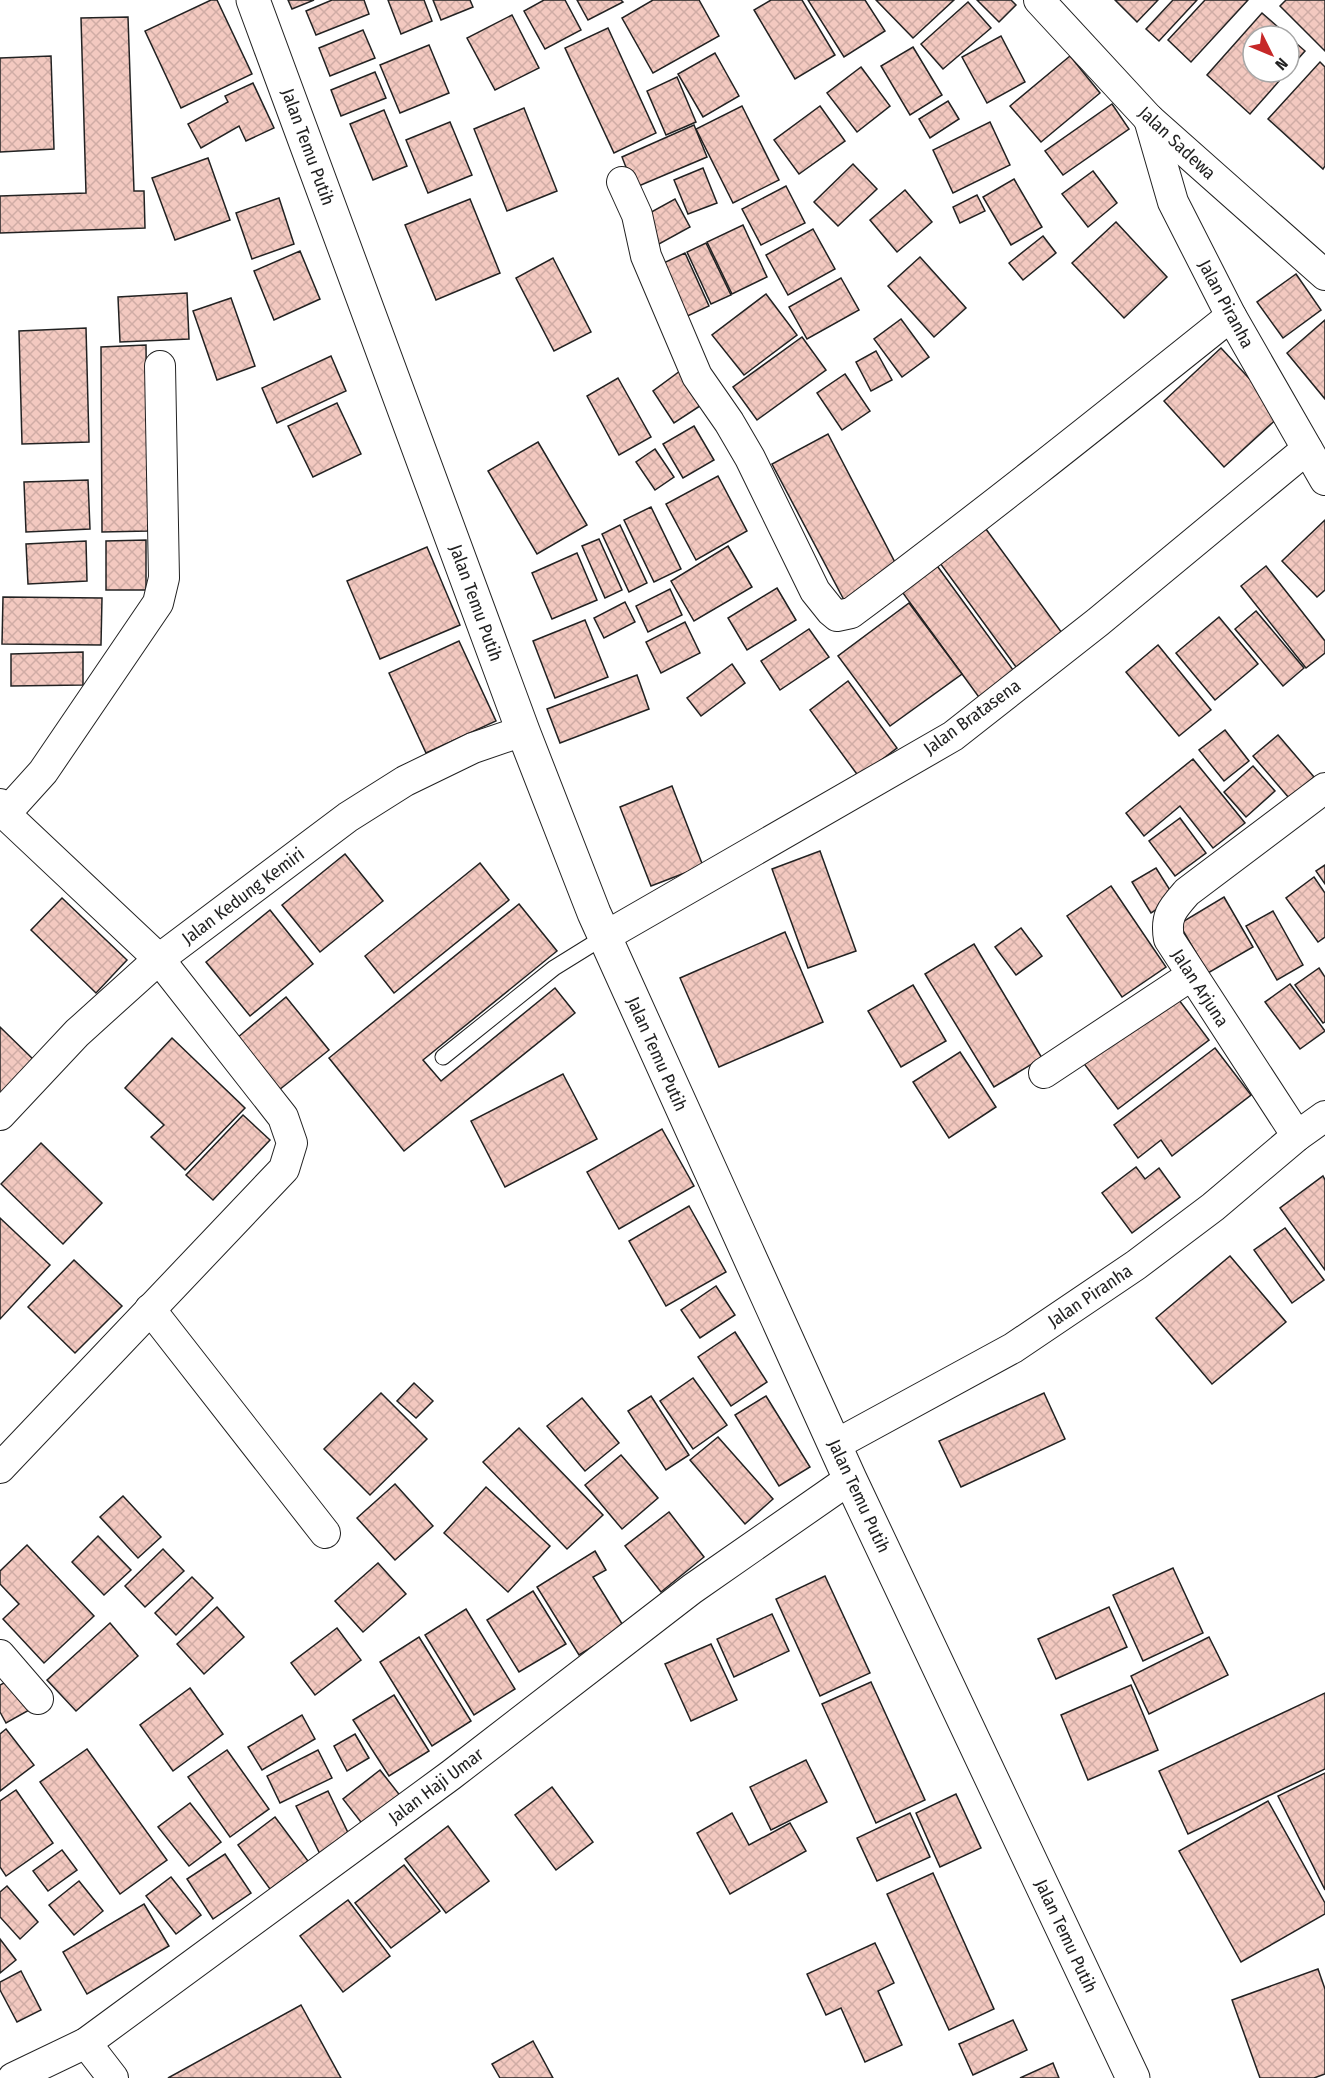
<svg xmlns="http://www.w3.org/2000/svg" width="1325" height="2078" font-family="'Fira Sans Condensed',sans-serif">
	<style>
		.building { fill: url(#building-cross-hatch); stroke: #222; stroke-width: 1.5 }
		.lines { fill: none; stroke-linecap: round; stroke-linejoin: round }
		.lane-casing { stroke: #222; stroke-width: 17 }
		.street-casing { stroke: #222; stroke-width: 32 }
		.secondary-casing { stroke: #222; stroke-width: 35 }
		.lane { stroke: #fff; stroke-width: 15 }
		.street { stroke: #fff; stroke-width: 30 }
		.secondary { stroke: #fff; stroke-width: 33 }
		.labels { text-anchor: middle; stroke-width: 4.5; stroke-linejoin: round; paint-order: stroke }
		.street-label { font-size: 18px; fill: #222; stroke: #fff }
	</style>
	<defs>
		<pattern id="building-cross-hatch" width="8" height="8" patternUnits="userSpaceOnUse" patternTransform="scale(1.5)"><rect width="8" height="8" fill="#f3c9c0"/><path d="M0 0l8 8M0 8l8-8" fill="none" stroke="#d0aca5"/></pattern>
	</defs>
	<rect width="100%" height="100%" fill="#fff"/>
	<g class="building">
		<path d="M211,0H217L252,74L181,108L145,31Z"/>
		<path d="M288,0H314L292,9Z"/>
		<path d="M332,0H364L369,14L316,35L306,11Z"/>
		<path d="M388,0H424L432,21L401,34Z"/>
		<path d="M433,0H470L473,7L441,20Z"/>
		<path d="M544,0H565L581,30L545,49L524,11Z"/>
		<path d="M577,0H621L623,2L588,20Z"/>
		<path d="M653,0H699L719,36L653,73L622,18Z"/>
		<path d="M771,0H802L835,55L795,79L754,10Z"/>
		<path d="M808,0H865L885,31L844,57Z"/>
		<path d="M876,0H954L913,38Z"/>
		<path d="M977,0H1011L1016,5L999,22Z"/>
		<path d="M1115,0H1158L1137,22Z"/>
		<path d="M1173,0H1197L1159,41L1146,29Z"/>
		<path d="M1205,0H1248L1191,62L1168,40Z"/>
		<path d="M1286,0H1325V51L1280,6Z"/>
		<path d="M968,2L991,28L943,69L921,44Z"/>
		<path d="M1262,13L1288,36H1253V72H1287L1250,114L1207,75Z"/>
		<path d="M512,15L539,68L495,90L467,38Z"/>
		<path d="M128,17L134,191H144L145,228L0,233V196L86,193L81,18Z"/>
		<path d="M608,28L656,133L614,153L565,48Z"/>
		<path d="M363,30L375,58L330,76L319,48Z"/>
		<path d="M1001,36L1025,82L987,103L962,57Z"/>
		<path d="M1289,37L1305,51L1289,69Z"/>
		<path d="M429,45L449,93L400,113L380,65Z"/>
		<path d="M913,47L942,95L910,115L881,66Z"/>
		<path d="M715,53L739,96L703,117L678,74Z"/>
		<path d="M51,56L54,149L0,152V58Z"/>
		<path d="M1070,56L1100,93L1041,142L1010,106Z"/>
		<path d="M1320,62L1325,67V166L1323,169L1268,119Z"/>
		<path d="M861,67L890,106L857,132L827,93Z"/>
		<path d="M375,72L386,98L341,116L331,90Z"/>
		<path d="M677,77L696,122L666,135L647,91Z"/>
		<path d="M253,83L274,128L246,141L239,126L201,148L188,124L228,102L225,96Z"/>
		<path d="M948,101L959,119L930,138L919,119Z"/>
		<path d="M1112,104L1129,129L1063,175L1045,151Z"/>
		<path d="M742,106L779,180L733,203L696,129Z"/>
		<path d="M820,106L845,141L799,174L774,140Z"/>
		<path d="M524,108L557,191L507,211L474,129Z"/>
		<path d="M384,110L407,166L373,180L350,124Z"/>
		<path d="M450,122L472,175L428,193L406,140Z"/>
		<path d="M990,122L1010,165L953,193L933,150Z"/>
		<path d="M694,125L707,157L634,188L622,157Z"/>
		<path d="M208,158L230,220L175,240L152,178Z"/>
		<path d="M853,164L877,189L838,226L814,202Z"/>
		<path d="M703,168L717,203L688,214L674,180Z"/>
		<path d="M1093,171L1117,203L1088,227L1062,194Z"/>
		<path d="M1014,179L1042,227L1011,245L983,197Z"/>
		<path d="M786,186L805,223L761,245L742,209Z"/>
		<path d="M905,190L932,222L897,252L870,220Z"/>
		<path d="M977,195L985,211L960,223L953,207Z"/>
		<path d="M279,198L294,244L252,259L236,213Z"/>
		<path d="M470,199L500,273L436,300L405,225Z"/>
		<path d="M675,199L690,227L659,244L644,216Z"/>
		<path d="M1116,222L1167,277L1124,318L1072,263Z"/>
		<path d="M743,225L767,277L732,294L707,242Z"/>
		<path d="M813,229L835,269L788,295L766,255Z"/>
		<path d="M1043,236L1056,253L1023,280L1009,263Z"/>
		<path d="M706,243L731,295L711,304L687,252Z"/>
		<path d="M300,251L320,299L274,320L254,271Z"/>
		<path d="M685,253L709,306L681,319L657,266Z"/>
		<path d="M920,257L966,308L934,337L888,286Z"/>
		<path d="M553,258L591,332L554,351L516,278Z"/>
		<path d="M1296,274L1321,310L1283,338L1257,302Z"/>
		<path d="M841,278L859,310L807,339L789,307Z"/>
		<path d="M187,293L189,339L120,342L118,297Z"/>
		<path d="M766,294L797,335L744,375L712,335Z"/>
		<path d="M231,298L255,366L217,380L193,311Z"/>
		<path d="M901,319L929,357L902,377L874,339Z"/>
		<path d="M1325,320V399L1287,353Z"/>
		<path d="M86,328L89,442L22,444L19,331Z"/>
		<path d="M802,337L826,370L757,420L733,387Z"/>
		<path d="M146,345L148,531L102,532L101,347Z"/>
		<path d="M1221,348L1282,414L1224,467L1164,401Z"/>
		<path d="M876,351L892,380L871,391L856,362Z"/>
		<path d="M331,356L346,391L277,423L262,388Z"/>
		<path d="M680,371L703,404L674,423L653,391Z"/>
		<path d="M845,374L870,411L842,430L817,393Z"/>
		<path d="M618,378L651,437L619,455L587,396Z"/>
		<path d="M337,403L361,454L313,477L288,426Z"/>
		<path d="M694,426L714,460L683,478L663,444Z"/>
		<path d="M828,434L899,570L844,600L772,464Z"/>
		<path d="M538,442L587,525L537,554L488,471Z"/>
		<path d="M655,449L674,477L655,490L636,462Z"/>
		<path d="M718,476L747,531L696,560L666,504Z"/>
		<path d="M88,480L90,529L26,532L24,482Z"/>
		<path d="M651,507L681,569L654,582L624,520Z"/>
		<path d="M1325,520V590L1317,597L1282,561Z"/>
		<path d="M620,525L647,583L629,592L602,534Z"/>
		<path d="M983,525L1062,633L1016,667L937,559Z"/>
		<path d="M599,539L622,590L605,598L582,546Z"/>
		<path d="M146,540V590H106V541Z"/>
		<path d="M86,541L87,581L28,584L26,544Z"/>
		<path d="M728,546L752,587L694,621L671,581Z"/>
		<path d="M427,547L460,625L380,659L347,581Z"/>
		<path d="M577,553L597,600L552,619L532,573Z"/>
		<path d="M935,563L1016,674L981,700L900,589Z"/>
		<path d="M1266,566L1325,641V653L1306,668L1241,586Z"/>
		<path d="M777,588L796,620L747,650L728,618Z"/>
		<path d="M670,589L682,615L648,632L636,606Z"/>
		<path d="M3,597L102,598L101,645L2,644Z"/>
		<path d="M625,602L635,622L604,638L594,618Z"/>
		<path d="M909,603L962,674L890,726L838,656Z"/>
		<path d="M1256,611L1304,668L1283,686L1235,629Z"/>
		<path d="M1219,617L1258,664L1215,700L1176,653Z"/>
		<path d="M585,620L608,677L555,698L533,641Z"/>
		<path d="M685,622L700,653L661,673L646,642Z"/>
		<path d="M809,629L829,657L780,690L761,661Z"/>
		<path d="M459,641L496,721L426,753L389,673Z"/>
		<path d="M1158,645L1211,710L1179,736L1126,672Z"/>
		<path d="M83,652V685L11,686V654Z"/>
		<path d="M732,664L745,683L701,716L687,698Z"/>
		<path d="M637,675L649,709L560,743L547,709Z"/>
		<path d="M848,681L897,748L859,777L810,710Z"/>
		<path d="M1225,730L1249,761L1224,781L1199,750Z"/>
		<path d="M1278,735L1314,777L1289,798L1253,756Z"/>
		<path d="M1193,759L1245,823L1213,848L1180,806L1144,836L1126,813Z"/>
		<path d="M1253,766L1275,791L1246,817L1224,792Z"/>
		<path d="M672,786L703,866L651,886L620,807Z"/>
		<path d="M1180,818L1206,853L1175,876L1149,841Z"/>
		<path d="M820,851L856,951L808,968L772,869Z"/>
		<path d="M345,854L383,901L320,952L282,905Z"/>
		<path d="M480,863L509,900L394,993L365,956Z"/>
		<path d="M1325,865V884L1316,871Z"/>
		<path d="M1156,868L1175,898L1151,913L1132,882Z"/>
		<path d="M1314,877L1325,893V937L1318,942L1286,898Z"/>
		<path d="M1111,886L1166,967L1122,997L1067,916Z"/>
		<path d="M1224,897L1253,947L1208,973L1179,924Z"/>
		<path d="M62,898L127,960L96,993L31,930Z"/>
		<path d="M519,904L557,951L423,1060L441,1081L555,988L575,1013L404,1151L329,1058Z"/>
		<path d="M270,910L313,964L250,1016L206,962Z"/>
		<path d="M1273,911L1303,965L1277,980L1246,926Z"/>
		<path d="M1021,928L1042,956L1016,975L995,947Z"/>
		<path d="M785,932L823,1022L719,1067L680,978Z"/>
		<path d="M974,944L1042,1058L994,1087L925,974Z"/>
		<path d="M1319,968L1325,977V1022L1323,1023L1295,985Z"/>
		<path d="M1290,984L1325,1031L1300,1049L1265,1002Z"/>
		<path d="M913,985L946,1041L901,1067L868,1011Z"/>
		<path d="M1173,992L1209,1040L1118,1109L1082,1061Z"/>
		<path d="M286,997L329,1050L279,1090L237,1038Z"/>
		<path d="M0,1027L37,1063L0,1102Z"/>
		<path d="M172,1038L245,1108L185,1170L151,1137L164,1125L125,1088Z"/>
		<path d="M1215,1048L1251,1095L1172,1156L1161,1140L1138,1158L1114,1125Z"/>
		<path d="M960,1052L996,1107L949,1138L913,1082Z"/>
		<path d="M563,1074L597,1139L505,1187L471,1121Z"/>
		<path d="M243,1115L270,1140L213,1200L186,1175Z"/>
		<path d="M662,1129L694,1186L619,1229L587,1172Z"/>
		<path d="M41,1143L102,1203L63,1244L1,1184Z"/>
		<path d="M1136,1167L1145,1179L1159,1168L1180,1197L1132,1233L1102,1193Z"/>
		<path d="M1323,1176L1325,1180V1270L1280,1208Z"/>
		<path d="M689,1206L726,1272L666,1306L629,1241Z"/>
		<path d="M0,1218L50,1265L0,1319Z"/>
		<path d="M1285,1228L1324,1280L1292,1303L1254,1250Z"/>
		<path d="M1230,1256L1286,1322L1212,1384L1156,1318Z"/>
		<path d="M74,1260L122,1306L75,1353L28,1307Z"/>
		<path d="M716,1286L735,1315L700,1338L681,1310Z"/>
		<path d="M735,1332L767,1382L731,1406L698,1357Z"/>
		<path d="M693,1378L727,1425L693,1449L660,1401Z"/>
		<path d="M414,1383L433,1401L416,1418L397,1401Z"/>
		<path d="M381,1393L427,1439L370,1495L324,1449Z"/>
		<path d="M1044,1393L1065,1439L961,1487L939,1441Z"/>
		<path d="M651,1396L689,1455L666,1470L628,1411Z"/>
		<path d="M766,1396L810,1467L779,1486L735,1415Z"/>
		<path d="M582,1398L619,1443L585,1471L547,1426Z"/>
		<path d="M519,1428L603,1515L567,1549L483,1462Z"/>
		<path d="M718,1437L773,1499L745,1524L690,1460Z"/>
		<path d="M621,1455L658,1498L622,1529L585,1485Z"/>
		<path d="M395,1484L433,1526L395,1560L357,1518Z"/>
		<path d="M486,1487L550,1546L508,1592L444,1533Z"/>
		<path d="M123,1496L161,1537L138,1558L100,1517Z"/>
		<path d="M669,1512L704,1557L661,1592L625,1546Z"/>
		<path d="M98,1536L131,1570L104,1595L72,1562Z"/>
		<path d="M27,1545L94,1616L44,1663L3,1619L19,1604L0,1584V1571Z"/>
		<path d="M163,1549L184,1571L145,1607L125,1586Z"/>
		<path d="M595,1551L606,1570L593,1577L624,1627L579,1655L537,1587Z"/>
		<path d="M378,1563L406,1594L363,1632L335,1601Z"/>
		<path d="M1173,1568L1203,1633L1143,1661L1113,1595Z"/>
		<path d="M825,1576L870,1673L820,1696L776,1599Z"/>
		<path d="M192,1577L213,1598L176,1635L155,1613Z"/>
		<path d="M533,1591L566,1644L519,1672L487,1620Z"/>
		<path d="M217,1607L244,1637L204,1674L177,1644Z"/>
		<path d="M1109,1607L1127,1647L1056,1679L1038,1639Z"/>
		<path d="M466,1609L515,1689L474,1715L425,1635Z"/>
		<path d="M772,1614L789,1651L734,1677L717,1639Z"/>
		<path d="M110,1623L138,1656L76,1711L47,1680Z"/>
		<path d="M337,1628L361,1660L315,1695L291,1663Z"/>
		<path d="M419,1637L471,1721L432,1746L380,1662Z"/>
		<path d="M1209,1637L1228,1675L1149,1714L1131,1676Z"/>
		<path d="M711,1644L737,1700L691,1721L665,1664Z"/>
		<path d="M13,1678L31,1709L6,1723L0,1712V1685Z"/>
		<path d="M871,1682L925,1800L876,1823L822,1704Z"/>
		<path d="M1131,1685L1158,1750L1088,1780L1061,1715Z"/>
		<path d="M190,1688L223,1734L173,1771L140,1725Z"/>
		<path d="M1325,1693V1769L1188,1834L1159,1771Z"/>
		<path d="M394,1695L429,1751L389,1776L353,1720Z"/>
		<path d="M302,1715L315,1739L262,1770L248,1747Z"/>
		<path d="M6,1729L34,1765L0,1791V1734Z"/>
		<path d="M355,1734L369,1758L347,1771L334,1746Z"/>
		<path d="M87,1749L167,1860L120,1894L40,1782Z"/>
		<path d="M227,1750L269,1809L230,1837L188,1777Z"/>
		<path d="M318,1750L332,1778L280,1803L267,1776Z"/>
		<path d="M806,1760L827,1802L771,1830L750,1787Z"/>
		<path d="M380,1770L402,1798L364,1826L343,1799Z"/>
		<path d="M1325,1773V1890L1278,1796Z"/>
		<path d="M552,1787L593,1842L556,1870L515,1815Z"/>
		<path d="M16,1790L53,1843L6,1876L0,1867V1801Z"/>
		<path d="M328,1791L351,1839L320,1854L296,1806Z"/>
		<path d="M956,1794L981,1848L940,1867L916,1813Z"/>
		<path d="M1268,1801L1325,1903V1914L1241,1962L1179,1851Z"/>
		<path d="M190,1803L221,1842L189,1866L158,1827Z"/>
		<path d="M732,1813L749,1845L790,1823L806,1851L730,1894L697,1833Z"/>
		<path d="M910,1813L930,1857L877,1881L857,1838Z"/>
		<path d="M275,1817L308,1861L270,1889L238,1845Z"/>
		<path d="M448,1826L489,1881L446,1913L405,1859Z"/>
		<path d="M62,1850L77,1870L48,1891L33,1871Z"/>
		<path d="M225,1854L251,1893L213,1919L187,1879Z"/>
		<path d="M404,1865L440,1911L391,1948L355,1903Z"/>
		<path d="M933,1873L994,2009L949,2030L887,1894Z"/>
		<path d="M171,1877L201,1915L176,1934L146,1896Z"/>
		<path d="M79,1881L103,1911L74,1935L49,1905Z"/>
		<path d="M7,1886L38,1922L20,1939L0,1917V1892Z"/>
		<path d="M348,1900L390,1956L343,1992L300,1936Z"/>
		<path d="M144,1904L169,1946L87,1994L63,1952Z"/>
		<path d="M0,1939L16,1960L0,1973Z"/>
		<path d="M875,1943L894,1983L878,1991L902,2045L865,2062L841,2008L826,2015L807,1974Z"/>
		<path d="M1318,1969L1325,1989V2074L1314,2078H1260L1232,2000Z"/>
		<path d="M21,1971L41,2010L17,2022L0,1990V1982Z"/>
		<path d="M301,2005L341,2078H168Z"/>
		<path d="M1013,2020L1027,2050L973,2075L959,2044Z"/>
		<path d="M533,2041L553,2078H500L492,2064Z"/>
		<path d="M1053,2063L1059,2078H1020Z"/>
	</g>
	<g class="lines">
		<defs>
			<path id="lane" d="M443,1057L554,968L604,937"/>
			<g id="street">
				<path d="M1039,0L1149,119L1325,275"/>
				<path d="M1149,119L1173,202L1231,316L1325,480"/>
				<path d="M622,182L637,215L646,256L697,376L729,422L750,458L815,591L831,611L837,616L851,613C980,517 1106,416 1231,316"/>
				<path d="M0,804L5,814L159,959L283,1117L292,1143L284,1169L0,1468"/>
				<path d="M5,814L43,772L158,603L164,578L160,366"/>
				<path d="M604,937L953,736L1098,622L1307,449"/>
				<path d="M1044,1073L1192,975"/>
				<path d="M0,1115L77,1033L159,959L348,817L405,781L473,748L523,731"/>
				<path d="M1297,1136L1169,939C1165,916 1172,909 1187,892L1325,788"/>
				<path d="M150,1309L325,1533"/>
				<path d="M835,1445L1013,1348L1136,1265L1213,1207L1297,1136L1325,1116"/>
				<path d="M0,1655L38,1699"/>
				<path d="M86,2043L113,2078"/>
				<path d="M13,2078L86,2043L451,1775L692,1589L850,1479"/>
			</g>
			<path id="secondary" d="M253,0L523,731L594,913L850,1479L1133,2078"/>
		</defs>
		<use href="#lane" class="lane-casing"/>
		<use href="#street" class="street-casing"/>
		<use href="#secondary" class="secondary-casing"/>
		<use href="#lane" class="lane"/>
		<use href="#street" class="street"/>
		<use href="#secondary" class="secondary"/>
	</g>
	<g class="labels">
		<g class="street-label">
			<text transform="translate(1177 143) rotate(43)" y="6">Jalan Sadewa</text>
			<text transform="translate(308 147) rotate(70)" y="6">Jalan Temu Putih</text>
			<text transform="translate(1226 304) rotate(62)" y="6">Jalan Piranha</text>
			<text transform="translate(476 603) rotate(70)" y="6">Jalan Temu Putih</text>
			<text transform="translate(972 717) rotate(-36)" y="6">Jalan Bratasena</text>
			<text transform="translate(243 896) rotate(-37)" y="6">Jalan Kedung Kemiri</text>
			<text transform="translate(1200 988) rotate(57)" y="6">Jalan Arjuna</text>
			<text transform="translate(657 1054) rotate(66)" y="6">Jalan Temu Putih</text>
			<text transform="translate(1090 1296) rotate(-34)" y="6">Jalan Piranha</text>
			<text transform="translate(859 1496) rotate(65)" y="6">Jalan Temu Putih</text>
			<text transform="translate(436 1786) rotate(-37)" y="6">Jalan Haji Umar</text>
			<text transform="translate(1066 1936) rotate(65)" y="6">Jalan Temu Putih</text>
		</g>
	</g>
	<g transform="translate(1271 54) rotate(133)"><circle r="28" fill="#ffffff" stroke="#a7a7a7" stroke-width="1.5"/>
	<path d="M0-4.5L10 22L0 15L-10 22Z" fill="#c62828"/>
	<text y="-9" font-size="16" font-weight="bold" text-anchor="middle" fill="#222222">N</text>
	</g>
</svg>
